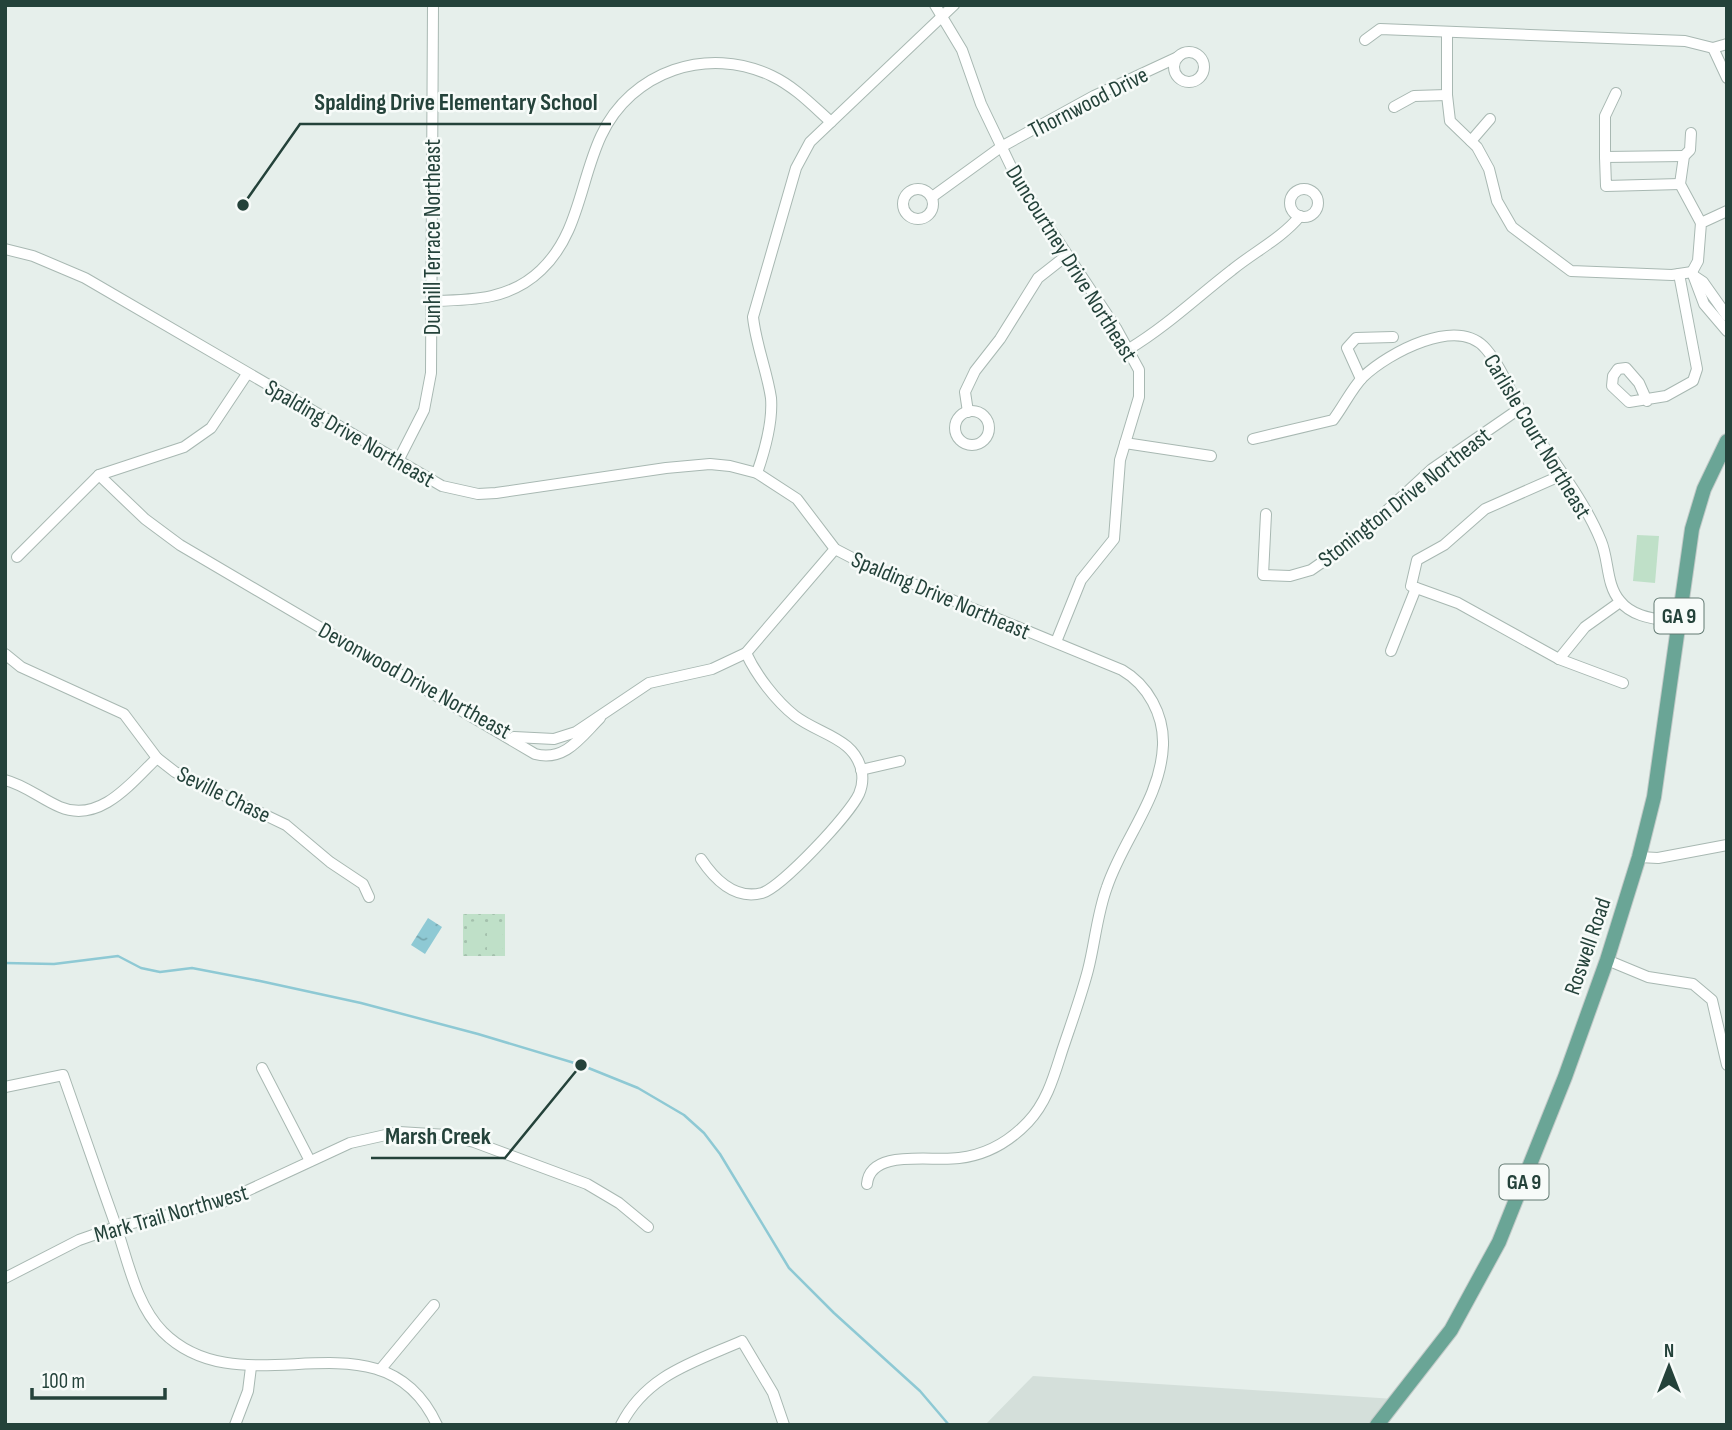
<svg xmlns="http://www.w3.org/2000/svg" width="1732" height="1430" font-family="'Sofia Sans Condensed',sans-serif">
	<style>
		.built { fill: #d4dfda }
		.park { fill: url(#park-dots) }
		.pitch { fill: #bfe0c8 }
		.water { fill: url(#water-ripples) }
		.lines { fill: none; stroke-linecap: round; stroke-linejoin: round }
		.stream { stroke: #8ec9d4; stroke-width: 2.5 }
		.minor-casing { stroke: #a8b8b2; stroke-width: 12 }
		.major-casing { stroke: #c2cac8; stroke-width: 16 }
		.minor { stroke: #fff; stroke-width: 10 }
		.major { stroke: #6aa596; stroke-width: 14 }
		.labels { text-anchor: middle; stroke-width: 5; stroke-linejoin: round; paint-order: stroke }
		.shield { fill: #f7fbf9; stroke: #637a73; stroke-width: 2 }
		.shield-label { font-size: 21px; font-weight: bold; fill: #24423a }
		.street-label { font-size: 23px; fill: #24423a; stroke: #f7fbf9 }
		.leader { fill: none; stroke: #24423a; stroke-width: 2.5 }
		.callout-dot { fill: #24423a; stroke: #f7fbf9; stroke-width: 2.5 }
		.callout-label { font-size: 24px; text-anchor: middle; font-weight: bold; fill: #24423a; stroke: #f7fbf9; stroke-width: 5; stroke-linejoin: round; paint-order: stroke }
	</style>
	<defs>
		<pattern id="park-dots" width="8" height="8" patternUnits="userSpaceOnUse" patternTransform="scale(1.75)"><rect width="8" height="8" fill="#bfe0c8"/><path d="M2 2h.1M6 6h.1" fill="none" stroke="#a4c1ad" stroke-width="1.8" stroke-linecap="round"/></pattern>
		<pattern id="water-ripples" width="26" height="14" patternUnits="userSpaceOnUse" patternTransform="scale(1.75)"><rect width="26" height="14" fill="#8ec9d4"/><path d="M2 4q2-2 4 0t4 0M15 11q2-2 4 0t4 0" fill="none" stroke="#74a5ad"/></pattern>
	</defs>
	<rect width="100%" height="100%" fill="#e6efeb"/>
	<path class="built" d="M1033,1376L1395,1399L1375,1425H985Z"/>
	<rect class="park" x="463" y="914" width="42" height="42"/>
	<g class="pitch">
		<path d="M1637,535L1659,536L1655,583L1633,581Z"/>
		<path d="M482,921V953H467V922Z"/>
		<rect x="487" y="922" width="15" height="31"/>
	</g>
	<path class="water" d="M428,918L442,927L425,954L411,945Z"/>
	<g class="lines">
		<path class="stream" d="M5,963L54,964L118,956L141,968L160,972L192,968L260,981L361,1003L478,1034L581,1065L638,1088L684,1115L704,1133L720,1154L789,1268L834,1313L920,1391L949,1425"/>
		<defs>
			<g id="minor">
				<path d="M935,5L962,50L981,104L1017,179L1116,328L1139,370V397L1120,460L1114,539L1081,580L1056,642"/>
				<path d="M1447,33V95L1450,121L1477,147L1489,169L1497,201L1512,227L1571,271L1672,275L1692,272"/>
				<path d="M1365,40L1380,29L1685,41L1713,48L1727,44"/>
				<path d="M1713,48L1727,78"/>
				<circle cx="1189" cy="67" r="15"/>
				<path d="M1616,93L1605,116V157L1684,156"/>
				<path d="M1394,107L1414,96L1447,95"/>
				<path d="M1691,133L1690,150L1684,156L1680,184L1701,223"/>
				<path d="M1471,141L1490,119"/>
				<path d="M1605,157L1606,186L1680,184"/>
				<circle cx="1304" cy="203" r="14"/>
				<circle cx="918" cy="204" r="15"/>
				<path d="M932,197L1001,147L1094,96L1178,57"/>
				<path d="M5,249L33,256L85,278L442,486L478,494L496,493L666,468L710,464L730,466L757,473L797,499L835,549L860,562L1122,670C1148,685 1164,715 1163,745C1161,798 1123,839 1107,887C1097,914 1095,943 1088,970C1081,997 1071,1024 1062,1051C1054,1076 1047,1102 1028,1122C1010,1141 986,1155 959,1158C932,1162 870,1148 867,1184"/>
				<path d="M1692,272L1698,261L1701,223L1727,211"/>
				<path d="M1692,272L1704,304L1727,331"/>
				<path d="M1694,276L1703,282L1727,316"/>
				<path d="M432,301C472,300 510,300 541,270C579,234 580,181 601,136C631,71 708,45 772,76C795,87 812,105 831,122"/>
				<path d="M1129,349C1167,326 1197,297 1232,270C1254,252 1282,238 1300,216"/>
				<path d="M1361,379L1347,348L1356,338L1393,337"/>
				<path d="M1647,401L1639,383L1626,368L1618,369L1613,376L1612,386L1629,402L1666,396L1693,381L1697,369L1679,274"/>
				<circle cx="972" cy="428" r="17"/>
				<path d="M968,412L965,392L975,371L1000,339L1038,278L1066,256"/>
				<path d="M1253,439L1333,420C1343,407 1352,388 1363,377C1388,353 1458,315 1486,349C1504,370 1513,400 1528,423C1552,460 1584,499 1601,541C1609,560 1606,585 1620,601C1633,618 1658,619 1678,623"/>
				<path d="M1125,443L1211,456"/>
				<path d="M398,461L424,410L431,373L433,5"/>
				<path d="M757,473C765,450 773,423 771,398C767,371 756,345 753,317L796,168L810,142L954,5"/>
				<path d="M99,475L145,519L180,545L535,754C565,762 581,737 600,718"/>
				<path d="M1562,475L1485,509L1444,545L1417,560L1411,586L1458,603L1559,659L1623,683"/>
				<path d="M1266,514L1263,575L1290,576L1311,570L1357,538L1432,469L1519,409"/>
				<path d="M17,557L99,475L184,447L211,428L247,374"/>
				<path d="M1391,651L1416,588"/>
				<path d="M5,654L21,667L124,714L157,758L175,772L286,825L330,862L363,884L369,897"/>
				<path d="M1559,659L1585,627L1620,602"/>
				<path d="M514,737L554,739L576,732L649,683L712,669L746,653L835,549"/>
				<path d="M861,770L900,761"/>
				<path d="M5,780C25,785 41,799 60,807C100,824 132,782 157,758"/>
				<path d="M1639,857L1658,858L1727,845"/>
				<path d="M701,859C715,880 735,900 762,893C782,887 850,814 859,794C862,787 863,780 862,773C856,738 820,735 795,716C776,701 756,675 746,653"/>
				<path d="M1607,960L1648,977L1693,984L1712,1000L1727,1065"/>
				<path d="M262,1068L310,1161"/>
				<path d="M5,1087L63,1075C81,1126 98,1176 116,1226C128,1261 136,1305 163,1332C244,1413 381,1304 437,1425"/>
				<path d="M5,1278L79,1240L116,1227L223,1202L350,1143L399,1132L447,1135L474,1142L587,1184L619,1203L648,1227"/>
				<path d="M380,1370L434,1305"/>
				<path d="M235,1425L248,1391L251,1367"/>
				<path d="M621,1425C646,1375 694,1362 742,1341L773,1393L784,1425"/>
			</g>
			<path id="major" d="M1377,1425L1451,1330L1499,1242L1565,1077L1607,960L1639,857L1654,797L1692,529L1704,489L1727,441"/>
		</defs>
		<use href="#minor" class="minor-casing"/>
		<use href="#major" class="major-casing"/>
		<use href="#minor" class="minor"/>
		<use href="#major" class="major"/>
	</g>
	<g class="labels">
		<g class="shield">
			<rect x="1654.5" y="598.5" width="49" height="35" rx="5"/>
			<rect x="1499.5" y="1164.5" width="49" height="35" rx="5"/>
		</g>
		<g class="shield-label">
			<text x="1679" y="623">GA 9</text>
			<text x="1524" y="1189">GA 9</text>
		</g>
		<g class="street-label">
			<text transform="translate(1088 102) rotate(-27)" y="8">Thornwood Drive</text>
			<text transform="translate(432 237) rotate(-90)" y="8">Dunhill Terrace Northeast</text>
			<text transform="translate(1072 263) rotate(58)" y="8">Duncourtney Drive Northeast</text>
			<text transform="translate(350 433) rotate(30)" y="8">Spalding Drive Northeast</text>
			<text transform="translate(1538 436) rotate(59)" y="8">Carlisle Court Northeast</text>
			<text transform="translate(1404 497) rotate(-38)" y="8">Stonington Drive Northeast</text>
			<text transform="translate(941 595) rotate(23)" y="8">Spalding Drive Northeast</text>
			<text transform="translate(415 680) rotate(29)" y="8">Devonwood Drive Northeast</text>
			<text transform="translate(224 794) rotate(26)" y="8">Seville Chase</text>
			<text transform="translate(1587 946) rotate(-71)" y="8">Roswell Road</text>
			<text transform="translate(171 1213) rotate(-16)" y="8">Mark Trail Northwest</text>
		</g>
	</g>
	<path class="leader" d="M243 205L300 124H611M581 1065L505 1158H371"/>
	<g class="callout-dot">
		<circle cx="243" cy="205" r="7"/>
		<circle cx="581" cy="1065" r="7"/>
	</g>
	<g class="callout-label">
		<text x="456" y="110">Spalding Drive Elementary School</text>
		<text x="438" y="1144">Marsh Creek</text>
	</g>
	<rect width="1732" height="1430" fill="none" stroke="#24423a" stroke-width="14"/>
	<g transform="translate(1669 1367)" stroke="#f7fbf9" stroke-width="5" paint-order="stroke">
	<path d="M0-5L12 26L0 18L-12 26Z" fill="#24423a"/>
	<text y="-10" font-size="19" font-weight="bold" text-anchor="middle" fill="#24423a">N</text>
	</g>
	<path d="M32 1388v10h133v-10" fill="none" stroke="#24423a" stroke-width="3.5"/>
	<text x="42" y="1388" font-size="21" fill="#24423a" stroke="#f7fbf9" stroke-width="5" paint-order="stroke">100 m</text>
</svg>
